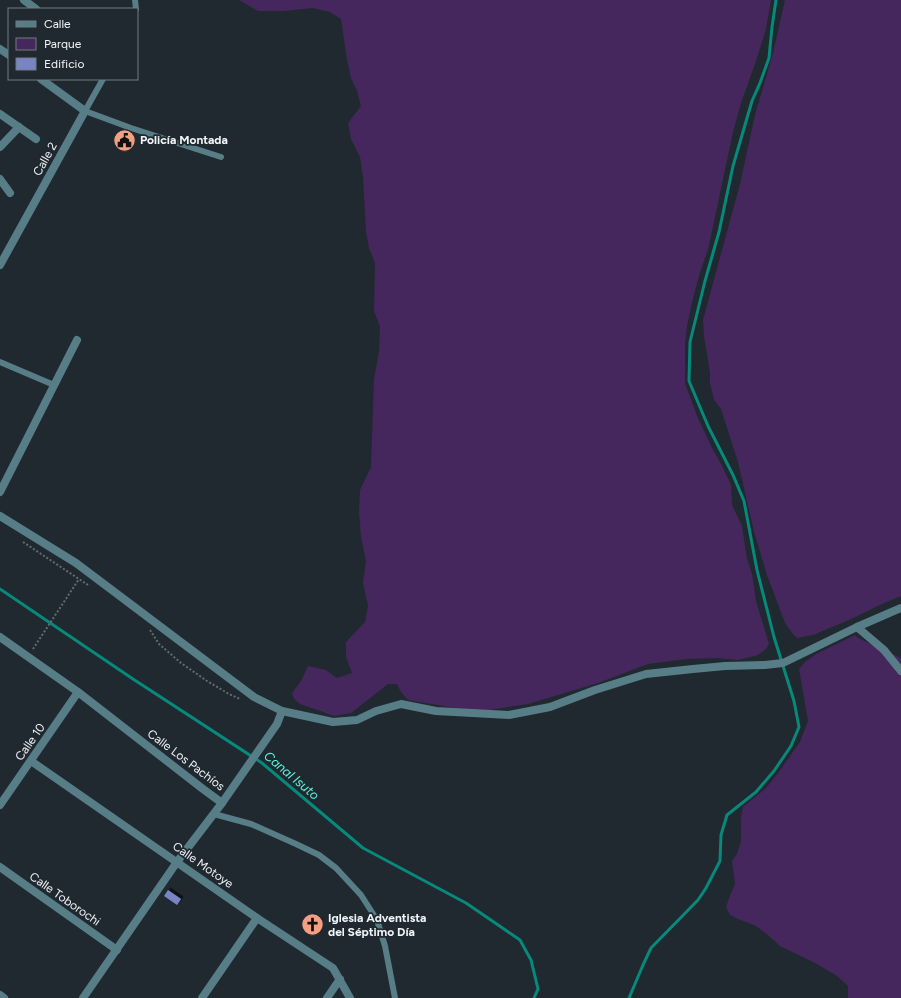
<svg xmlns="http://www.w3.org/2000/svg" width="901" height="998" font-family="Figtree,sans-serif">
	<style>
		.green { fill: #45275d }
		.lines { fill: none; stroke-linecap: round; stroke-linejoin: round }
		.stream { stroke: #07897b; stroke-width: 3 }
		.building { fill: #7984c5; filter: url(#shadow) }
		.path { stroke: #646c72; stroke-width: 2; stroke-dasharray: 2 2; stroke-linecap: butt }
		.service { stroke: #577d86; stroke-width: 6 }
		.minor { stroke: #577d86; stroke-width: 8 }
		.tertiary { stroke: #577d86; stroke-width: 8 }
		.labels { text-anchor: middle; stroke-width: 3.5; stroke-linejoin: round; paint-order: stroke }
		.poi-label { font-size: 12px; font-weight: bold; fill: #eff5fa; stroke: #202930; text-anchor: start }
		.street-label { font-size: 12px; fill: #eff5fa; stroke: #202930 }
		.water-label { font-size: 13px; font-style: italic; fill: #5df2de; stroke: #202930 }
	</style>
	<defs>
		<filter id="shadow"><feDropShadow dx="2.5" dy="-2.5" stdDeviation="0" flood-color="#0009"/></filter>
	</defs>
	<rect width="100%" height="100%" fill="#202930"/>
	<g class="green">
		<path d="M239,0H771L766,29L756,61L741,103L733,132L708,250L701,269L693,298L687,326L685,345V383L697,416L712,448L721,464L731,485L732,505L742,526L747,559L752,574L756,601L769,644L765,650L758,655L738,660L716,658L687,659L648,664L598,683L528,704L488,710H469L450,707L408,700L401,692L397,684H388L351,713L334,716L318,710L300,704L294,699L292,693L301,681L308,666L326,670L337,678L352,673L346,657V642L365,622L368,606L363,583L366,561L361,537L359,511L360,490L371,467L374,379L379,352L380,327L374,311L375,263L369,248L366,232L363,177L360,157L351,139L348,123L361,106L357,91L351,78L347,60L341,19L330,12L313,8L284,11H258Z"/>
		<path d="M785,0H901V596L882,604L849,620L813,635L797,638L793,634L785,623L767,575L754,532L738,462L721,409L714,400L710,383V373L704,336L703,320L740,184L755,115L773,53Z"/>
		<path d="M855,635L858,638L901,658V998H848V986L837,976L817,964L780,946L769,936L756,926L738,919L730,915L726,907L731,893L735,884L732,861L737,854L741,841V817L743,807L766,788L778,773L800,742L808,721L799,669L805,662L816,654Z"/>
	</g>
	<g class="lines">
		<g class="stream">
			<path d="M0,589L133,679L262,763L363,848L466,903L520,940L531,960L538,989L534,998"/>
			<path d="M629,998L643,965L651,948L698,900L706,888L720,861L721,835L727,815L756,792L774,771L791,746L799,727L794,701L774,637L757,570L744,501L733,475L708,426L689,381L690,342L705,281L719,232L733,166L752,101L760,83L769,58L772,27L776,0"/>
		</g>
	</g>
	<g class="building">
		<path d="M168,890L181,899L177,905L164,896Z"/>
		<path d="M311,915L321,922L312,935L302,928Z"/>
	</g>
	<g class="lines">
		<g class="path">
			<path d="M23,542L88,585"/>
			<path d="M150,630L159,644L181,663L207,681L229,694L240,699"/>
			<path d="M33,649L79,579"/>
		</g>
		<g class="service">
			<path d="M135,0L136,9"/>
			<path d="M103,79L85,111L131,128L221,157"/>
			<path d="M0,362L54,385"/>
			<path d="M214,814L251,824L296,844L319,855L336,868L361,895L377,920L385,946L395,998"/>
		</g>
		<g class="minor">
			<path d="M24,0L36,9"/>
			<path d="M0,49L9,55"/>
			<path d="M0,114L36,139"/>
			<path d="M0,147L19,127"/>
			<path d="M0,179L10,193"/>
			<path d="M0,265L85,111L41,79"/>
			<path d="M0,492L77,340"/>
			<path d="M857,627L884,650L901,671"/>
			<path d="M282,711L333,722L357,720L376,711L401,704L436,711L509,715L550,707L595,690L646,674L693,669L725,666L765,665L783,663L857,627L901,608"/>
			<path d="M31,761L257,918L333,968L350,998"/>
			<path d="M0,805L78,692"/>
			<path d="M0,867L117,950"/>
			<path d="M0,995L4,998"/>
			<path d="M202,998L257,918"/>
			<path d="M327,998L340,979"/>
		</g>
		<g class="tertiary">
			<path d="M0,516L76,563L254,697L282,711L277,724L222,803L177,862L83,998"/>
			<path d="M0,637L78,692L203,789L222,803"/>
		</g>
	</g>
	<defs>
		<symbol id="civic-disc" viewBox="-11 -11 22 22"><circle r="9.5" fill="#f3a082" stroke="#202930"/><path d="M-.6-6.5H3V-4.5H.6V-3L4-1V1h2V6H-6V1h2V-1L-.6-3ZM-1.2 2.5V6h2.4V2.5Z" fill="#111"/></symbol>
		<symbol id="church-disc" viewBox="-11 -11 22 22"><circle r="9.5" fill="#f3a082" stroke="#202930"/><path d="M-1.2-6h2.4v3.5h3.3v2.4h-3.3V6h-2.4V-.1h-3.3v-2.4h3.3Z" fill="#111"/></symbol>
	</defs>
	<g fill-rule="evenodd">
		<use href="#civic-disc" x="112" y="128" width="25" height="25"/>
		<use href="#church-disc" x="300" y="912" width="25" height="25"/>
	</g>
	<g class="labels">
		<g class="poi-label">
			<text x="140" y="144">Policía Montada</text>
			<text x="328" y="922">Iglesia Adventista<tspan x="328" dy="14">del Séptimo Día</tspan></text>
		</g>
		<g class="street-label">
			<text transform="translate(45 159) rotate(-61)" y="4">Calle 2</text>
			<text transform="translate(30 742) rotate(-55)" y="4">Calle 10</text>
			<text transform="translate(186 760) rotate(37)" y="4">Calle Los Pachíos</text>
			<text transform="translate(203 865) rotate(35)" y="4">Calle Motoye</text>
			<text transform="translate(65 899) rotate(35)" y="4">Calle Toborochi</text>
		</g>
		<g class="water-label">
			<text transform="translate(292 775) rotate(40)" y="5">Canal Isuto</text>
		</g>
	</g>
	<rect x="8" y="8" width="130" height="72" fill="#202930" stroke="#737b81"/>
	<rect x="16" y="21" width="20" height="6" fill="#577d86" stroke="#737b81"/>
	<text x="44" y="28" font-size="12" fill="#eff5fa">Calle</text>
	<rect x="16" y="38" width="20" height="12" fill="#45275d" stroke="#737b81"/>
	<text x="44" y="48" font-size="12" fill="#eff5fa">Parque</text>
	<rect x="16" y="58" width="20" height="12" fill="#7984c5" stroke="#737b81"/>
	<text x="44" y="68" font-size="12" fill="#eff5fa">Edificio</text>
</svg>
